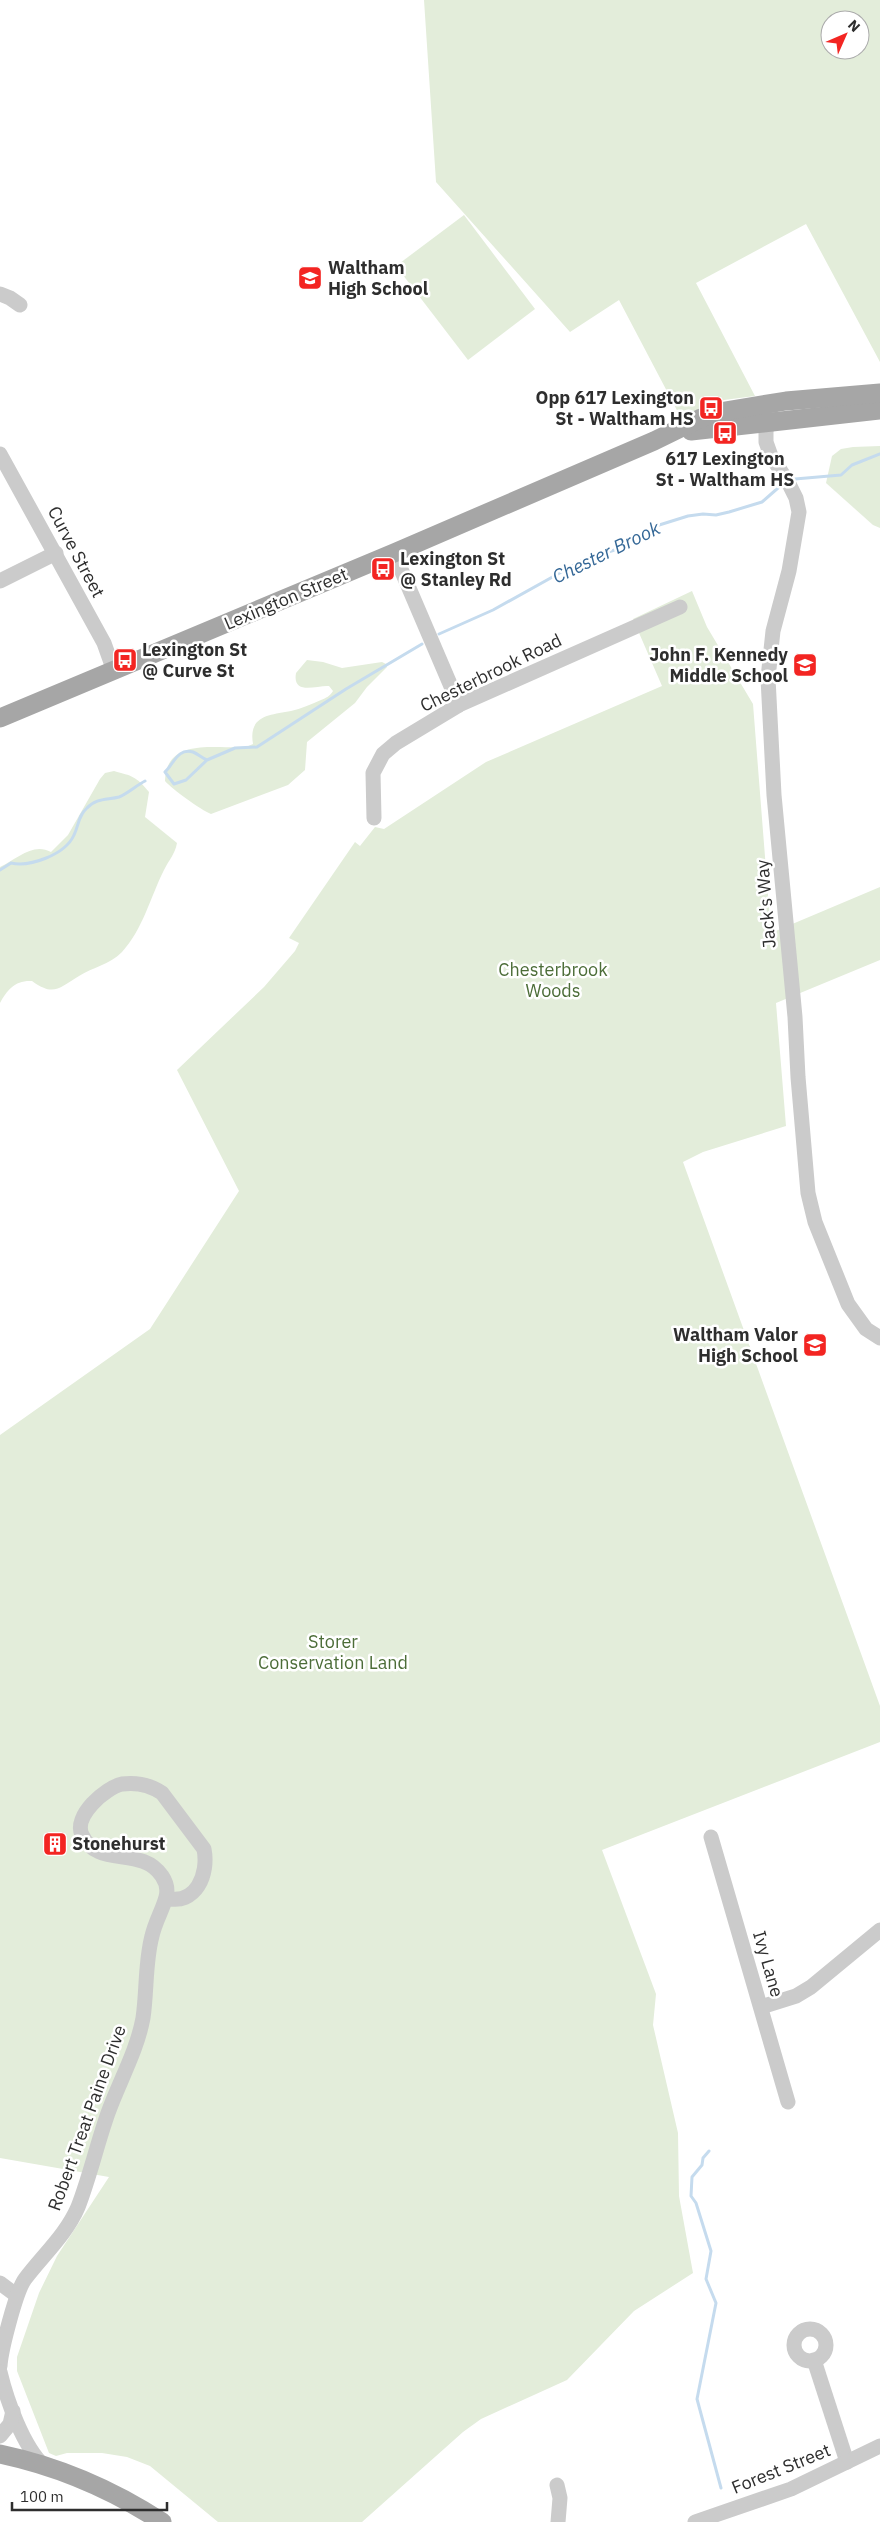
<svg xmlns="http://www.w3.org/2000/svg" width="880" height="2522" font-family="'IBM Plex Sans',sans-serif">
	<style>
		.green { fill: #e3edda; fill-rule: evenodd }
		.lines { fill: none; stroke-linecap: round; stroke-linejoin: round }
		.stream { stroke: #c5dbee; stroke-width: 3 }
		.minor { stroke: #cbcbcb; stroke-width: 15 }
		.major { stroke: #a6a6a6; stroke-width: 19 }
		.labels { text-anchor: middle; stroke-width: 5; stroke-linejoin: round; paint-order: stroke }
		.poi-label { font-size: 18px; font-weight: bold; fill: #2e2e2e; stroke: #fff; text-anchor: start }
		.street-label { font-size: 18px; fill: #2e2e2e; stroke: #fff }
		.park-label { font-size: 18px; fill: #4c6d38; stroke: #fff }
		.water-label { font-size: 19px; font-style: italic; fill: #356897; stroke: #fff }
	</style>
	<rect width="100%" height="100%" fill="#fff"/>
	<g class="green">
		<path d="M424,0H880V362L806,224L696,283L755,396L724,400L680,416L619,300L570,332L436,182ZM830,20H860V50H830Z"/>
		<path d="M464,215L535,309L468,360L396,266Z"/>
		<path d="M880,446V528L873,525L826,483L832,456L841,449L853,447Z"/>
		<path d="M692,591L707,627L753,704L771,933L880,887V960L776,1003L786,1126L703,1152L683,1162L880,1706V1742L602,1850L656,1994L653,2025L678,2133L679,2196L693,2273L634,2311L567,2380L481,2419L463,2432L362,2522H218L150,2466L127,2457L102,2453H67L56,2456L49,2453L17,2371V2357L39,2293L57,2256L109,2177L0,2158V1435L150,1329L239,1191L177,1070L264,987L295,951L299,943L289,938L355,842L360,846L375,827L384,829L486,762L662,686L633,619Z"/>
		<path d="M307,660L323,662L342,668L382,662L386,664L387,667L367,687L355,703L307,742L305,770L288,785L211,814C201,810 172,789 165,781C166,737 215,749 246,747L253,744C248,715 270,715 291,711C301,709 311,704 321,700C326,698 330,696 333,691L329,686C317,685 292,696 296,673Z"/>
		<path d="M114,771C132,776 136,776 149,792L145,817L177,843C175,854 169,860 164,870C150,898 143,929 122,952C109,965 93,967 79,976C59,988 54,997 32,981C15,980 7,990 0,1003V867C17,859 33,842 51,852L68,835L100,779L105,773Z"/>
	</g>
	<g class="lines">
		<g class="stream">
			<path d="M795,479L841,475L852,465L880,454"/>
			<path d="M439,634L493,610L583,560L624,547L656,526L688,516L703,514L716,515L729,512L762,502L778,488"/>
			<path d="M207,760C202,758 198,754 193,752C178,747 173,765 165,772L174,784L186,780L207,760L235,748L257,747L346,689L422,644"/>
			<path d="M0,870L11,863C30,867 65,855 74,835C79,825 78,816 87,808C96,798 107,800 119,797C127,794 137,785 145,781"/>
			<path d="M709,2151L703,2158L702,2165L692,2177L691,2196L696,2203L711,2251L706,2279L716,2303L697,2399L721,2488"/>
		</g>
		<g class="minor">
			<path d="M0,294L10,298L20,305"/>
			<path d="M771,414L766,431V442L771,456L788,482L796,498L799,512L789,571L773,631L768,678L774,795L795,1017L798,1077L808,1193L815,1222L848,1304L866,1329L880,1338"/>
			<path d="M0,454L104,643L114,671"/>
			<path d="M394,553L459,705"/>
			<path d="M0,581L56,553"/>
			<path d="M374,818L373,773L383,754L396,743L459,705L680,607"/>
			<path d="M711,1837L788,2102"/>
			<path d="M761,2007L796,1996L811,1987L880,1930"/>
			<path d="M0,2283L16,2295"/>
			<circle cx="810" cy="2345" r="16"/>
			<path d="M814,2360L847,2462"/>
			<path d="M0,2366C1,2350 16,2291 25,2279C43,2255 66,2235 78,2207C90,2176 97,2144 108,2113C119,2082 137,2051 143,2018C147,1991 145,1962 152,1936C155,1922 163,1909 166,1897C168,1890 166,1882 162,1876C141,1845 98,1869 82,1835C73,1816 105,1788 122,1784C137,1782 150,1785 162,1793L204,1849C209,1874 196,1906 166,1898"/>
			<path d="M0,2372C7,2401 23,2446 44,2466"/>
			<path d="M0,2436L10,2424L13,2411"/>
			<path d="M557,2485L560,2498L558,2522"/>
			<path d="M695,2522L791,2489L880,2446"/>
		</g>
		<g class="major">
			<path d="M691,431L880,410"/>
			<path d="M0,718L394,553L654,441L701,418L725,411L786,401L880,393"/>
			<path d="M0,2454C57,2466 113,2490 162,2522"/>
		</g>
	</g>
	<defs>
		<symbol id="school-square" viewBox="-11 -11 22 22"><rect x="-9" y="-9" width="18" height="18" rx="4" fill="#f32522" stroke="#fff"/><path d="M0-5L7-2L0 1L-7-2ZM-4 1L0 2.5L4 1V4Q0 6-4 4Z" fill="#fff"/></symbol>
		<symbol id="bus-square" viewBox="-11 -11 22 22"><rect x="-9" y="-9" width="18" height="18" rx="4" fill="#f32522" stroke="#fff"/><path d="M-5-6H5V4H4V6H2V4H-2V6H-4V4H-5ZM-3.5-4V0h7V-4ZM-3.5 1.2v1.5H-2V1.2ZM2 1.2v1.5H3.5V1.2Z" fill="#fff"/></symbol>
		<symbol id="building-square" viewBox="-11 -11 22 22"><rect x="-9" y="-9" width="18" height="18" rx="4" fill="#f32522" stroke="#fff"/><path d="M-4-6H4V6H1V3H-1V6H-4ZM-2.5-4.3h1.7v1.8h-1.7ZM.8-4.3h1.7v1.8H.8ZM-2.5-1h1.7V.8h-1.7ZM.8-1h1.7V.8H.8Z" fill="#fff"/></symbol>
	</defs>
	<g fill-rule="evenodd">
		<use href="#school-square" x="296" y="264" width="28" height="28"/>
		<use href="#bus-square" x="697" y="394" width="28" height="28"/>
		<use href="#bus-square" x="711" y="419" width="28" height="28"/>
		<use href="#bus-square" x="369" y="555" width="28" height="28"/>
		<use href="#bus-square" x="111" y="646" width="28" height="28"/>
		<use href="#school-square" x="791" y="651" width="28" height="28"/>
		<use href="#school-square" x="801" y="1331" width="28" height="28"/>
		<use href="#building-square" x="41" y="1830" width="28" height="28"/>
	</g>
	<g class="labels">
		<g class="poi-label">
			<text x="328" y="274">Waltham<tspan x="328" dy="21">High School</tspan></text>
			<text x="694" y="404" text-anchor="end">Opp 617 Lexington<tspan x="694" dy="21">St - Waltham HS</tspan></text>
			<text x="725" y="465" text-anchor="middle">617 Lexington<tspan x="725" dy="21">St - Waltham HS</tspan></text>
			<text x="400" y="565">Lexington St<tspan x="400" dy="21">@ Stanley Rd</tspan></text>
			<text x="142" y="656">Lexington St<tspan x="142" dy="21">@ Curve St</tspan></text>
			<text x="788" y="661" text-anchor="end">John F. Kennedy<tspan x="788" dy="21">Middle School</tspan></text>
			<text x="798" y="1341" text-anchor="end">Waltham Valor<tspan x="798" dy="21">High School</tspan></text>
			<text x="72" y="1850">Stonehurst</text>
		</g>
		<g class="street-label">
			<text transform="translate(76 552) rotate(62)" y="6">Curve Street</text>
			<text transform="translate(286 599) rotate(-23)" y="6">Lexington Street</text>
			<text transform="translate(491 673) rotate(-26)" y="6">Chesterbrook Road</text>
			<text transform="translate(766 904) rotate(-95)" y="6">Jack's Way</text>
			<text transform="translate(768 1964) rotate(74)" y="6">Ivy Lane</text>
			<text transform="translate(87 2118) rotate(-70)" y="6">Robert Treat Paine Drive</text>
			<text transform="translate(781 2469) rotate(-22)" y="6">Forest Street</text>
		</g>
		<g class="park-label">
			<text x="553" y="976">Chesterbrook<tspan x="553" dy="21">Woods</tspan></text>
			<text x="333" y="1648">Storer<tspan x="333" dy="21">Conservation Land</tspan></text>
		</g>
		<g class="water-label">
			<text transform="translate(606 552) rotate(-26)" y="7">Chester Brook</text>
		</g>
	</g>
	<g transform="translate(845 35) rotate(45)"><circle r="24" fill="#ffffff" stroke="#ababab"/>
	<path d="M0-4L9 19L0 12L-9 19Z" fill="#f32522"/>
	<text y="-8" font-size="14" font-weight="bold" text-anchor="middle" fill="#2e2e2e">N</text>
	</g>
	<path d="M12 2502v8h155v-8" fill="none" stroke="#2e2e2e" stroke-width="2.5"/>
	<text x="20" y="2502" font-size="15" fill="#2e2e2e" stroke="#ffffff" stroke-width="4" paint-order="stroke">100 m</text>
</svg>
